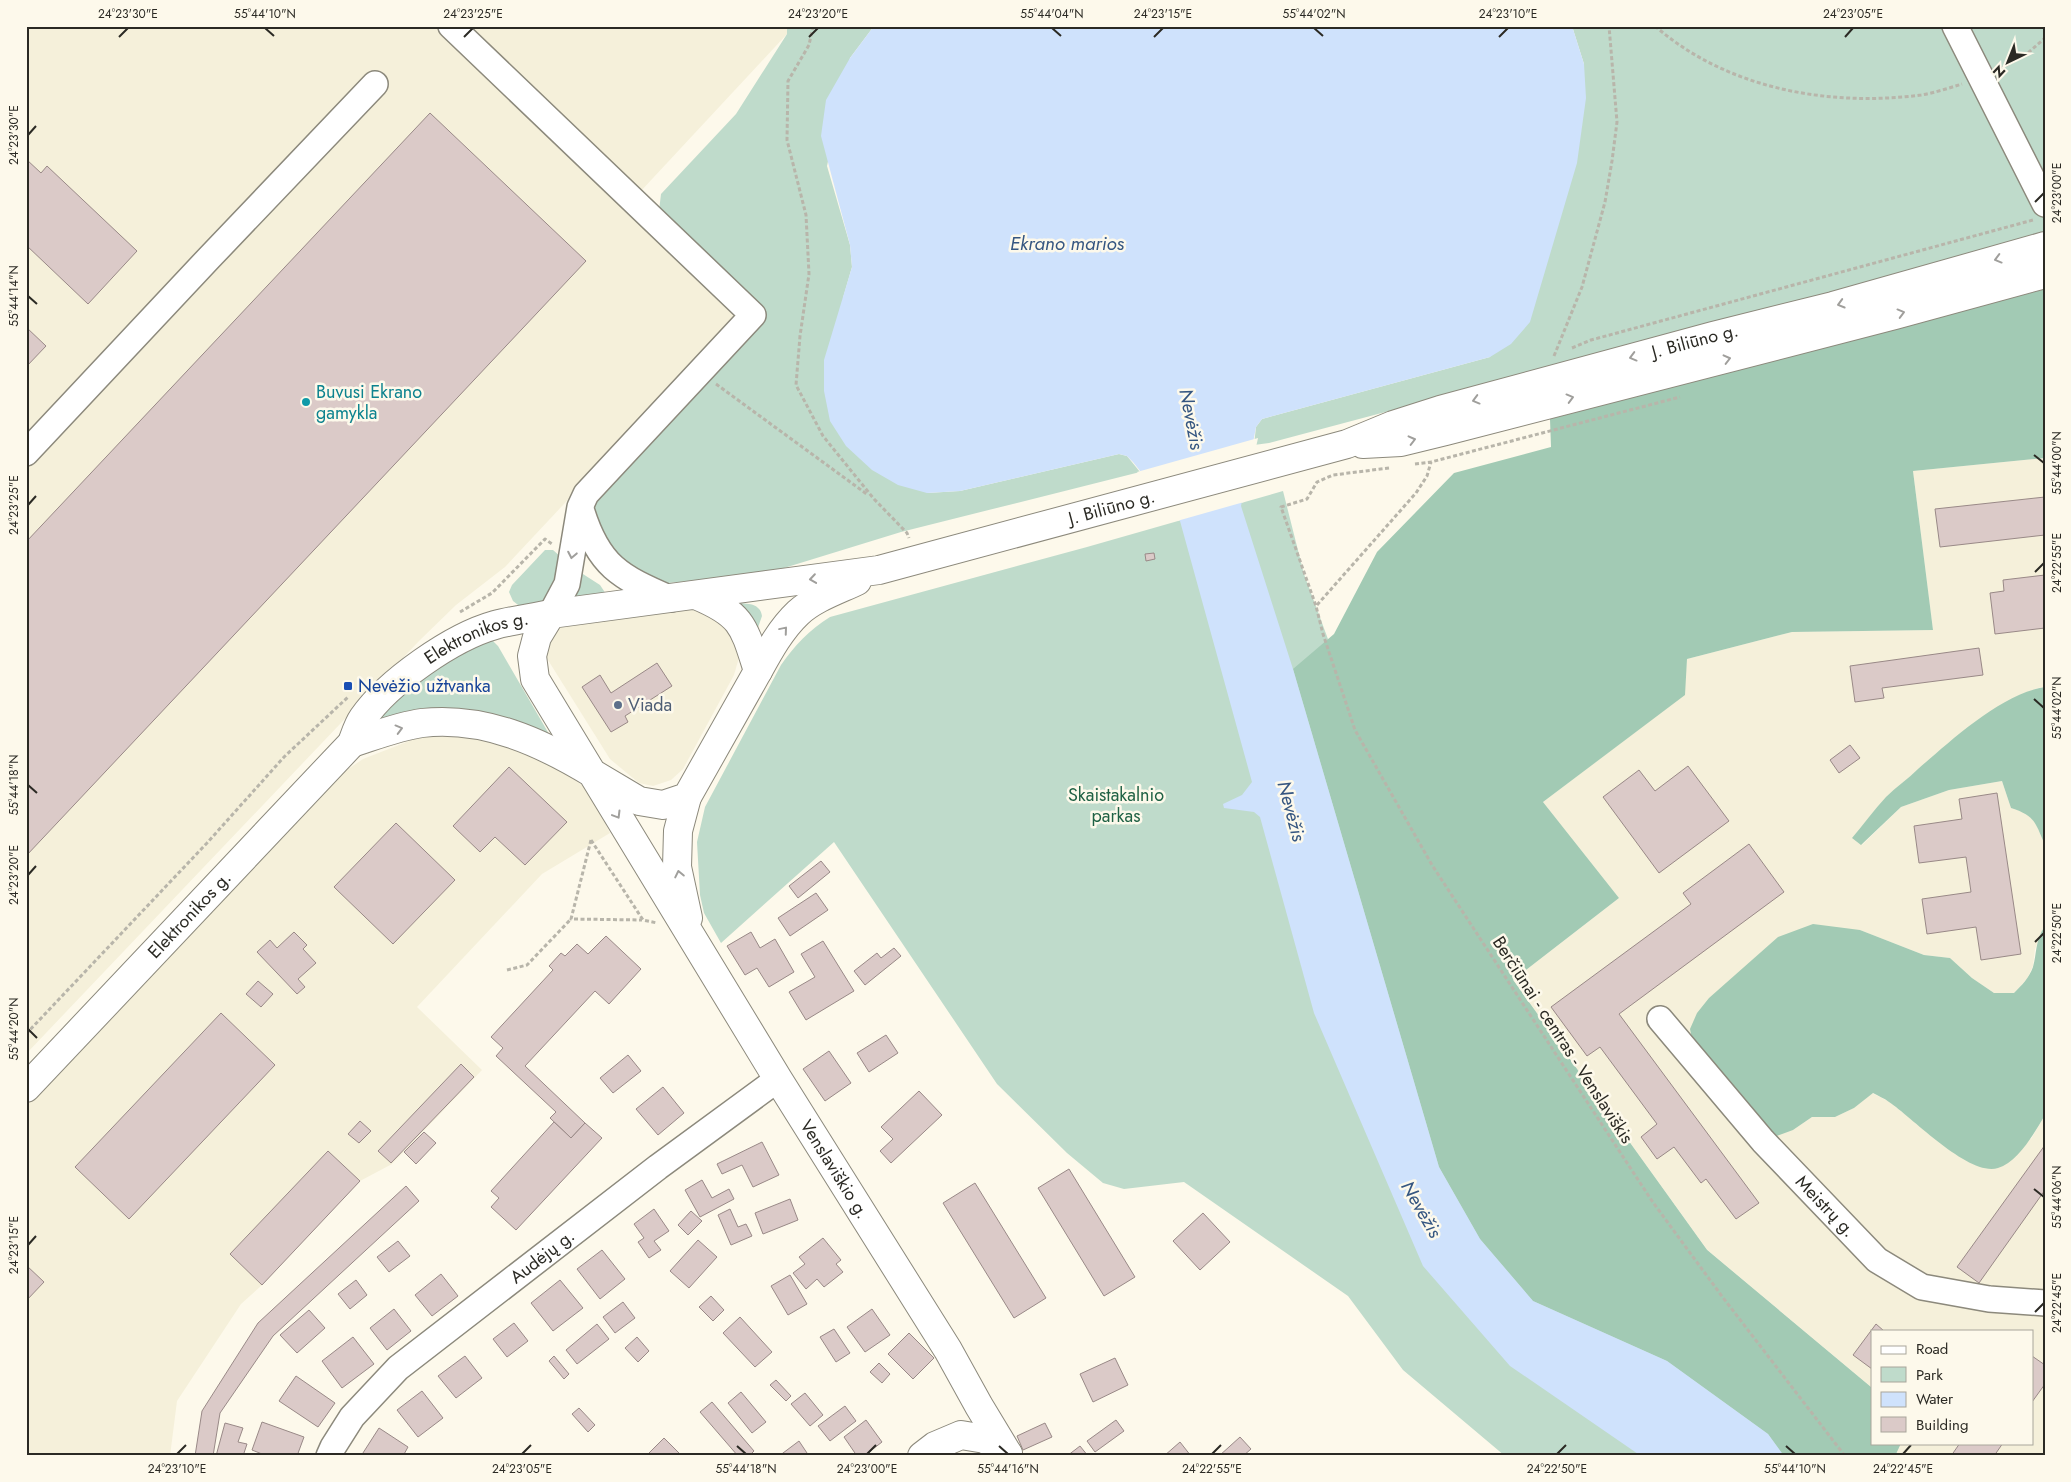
<svg xmlns="http://www.w3.org/2000/svg" width="2071" height="1482" font-family="Jost,sans-serif">
	<style>
		.built { fill: #f5f0da }
		.green { fill: #bfdbcb }
		.forest { fill: #a2cab4 }
		.water { fill: #cfe2fc }
		.pier { fill: #fdf9eb }
		.building { fill: #dbcac8; stroke: #998987 }
		.lines { fill: none; stroke-linecap: round; stroke-linejoin: round }
		.minor-casing { stroke: #8c897c; stroke-width: 28 }
		.major-casing { stroke: #8c897c; stroke-width: 30 }
		.path { stroke: #b8b5aa; stroke-width: 3; stroke-dasharray: 4 2.5; stroke-linecap: butt }
		.minor { stroke: #fff; stroke-width: 25 }
		.major { stroke: #fff; stroke-width: 28 }
		.oneway { stroke: #a09f9c }
		.ticks { fill: none; stroke: #2b2a24; stroke-width: 2 }
		.culture-dot { fill: #0f9aa8; stroke: #fdf9eb; stroke-width: 2 }
		.transit-dot { fill: #1a4fb4; stroke: #fdf9eb; stroke-width: 2 }
		.service-dot { fill: #5c6f8a; stroke: #fdf9eb; stroke-width: 2 }
		.labels { text-anchor: middle; stroke-width: 5; stroke-linejoin: round; paint-order: stroke }
		.street-label { font-size: 18px; fill: #2b2a24; stroke: #fdf9eb }
		.culture-label { font-size: 18px; fill: #0d838f; stroke: #fdf9eb; text-anchor: start }
		.transit-label { font-size: 18px; fill: #164399; stroke: #fdf9eb; text-anchor: start }
		.service-label { font-size: 18px; fill: #4e5e75; stroke: #fdf9eb; text-anchor: start }
		.park-label { font-size: 18px; fill: #1f6144; stroke: #fdf9eb }
		.water-label { font-size: 19px; font-style: italic; fill: #355681; stroke: #fdf9eb }
		.neatline { fill: none; stroke: #2b2a24; stroke-width: 2 }
		.ticks-label { font-size: 12px; text-anchor: middle; fill: #2b2a24 }
	</style>
	<rect width="100%" height="100%" fill="#fdf9eb"/>
	<g class="built">
		<path d="M26,26H787V34L627,206L739,317L505,567L456,605L419,641L26,1054Z"/>
		<path d="M2045,458V687L2038,688L2012,699L1982,717L1944,747L1887,797L1862,845L1901,807L1949,790L2002,781L2011,808L2026,813L2035,822L2045,845V926L2035,949L2033,966L2027,979L2014,993H1994L1972,978L1950,958L1924,955L1860,930L1793,1130L1812,1117H1835L1854,1108L1872,1093L1888,1101L1911,1119L2031,1139L2045,1115V1456H1895L1901,1443H2032V1331H1872V1388L1707,1250L1513,980L1619,898L1543,802L1684,695L1687,659L1792,632L1933,630L1913,471Z"/>
		<path d="M701,606L725,618L740,654L734,675L683,769L671,780L653,786L639,783L610,759L548,660L544,650L557,629L569,623Z"/>
		<path d="M422,736L474,737L508,745L558,768L583,786L592,797L610,833L542,874L417,1007L482,1070L392,1164L360,1181L262,1285L241,1304L177,1401L170,1456H26V1104L332,780L363,759Z"/>
	</g>
	<g class="green">
		<path d="M787,26H874L850,58L827,166L850,245L852,267L843,298L927,493L960,491L1119,454L1127,456L1140,472L901,532L784,568L732,577L668,583L651,581L611,556L594,523L595,499L766,314L659,211L661,194L736,114L787,34Z"/>
		<path d="M1572,26H2045V235L2024,242L1269,443L1254,445L1256,427L1262,419L1490,357L1584,64Z"/>
		<path d="M1283,491L1304,574L1332,650L1513,980L1707,1250L1872,1388V1443H1901L1895,1456H1505L1403,1370L1348,1296L1184,1182L1124,1189L1103,1183L1067,1153L997,1084L834,842L721,943L704,913L700,895L697,842L705,807L781,665C795,645 809,630 830,617L1087,547Z"/>
		<path d="M545,550H553L572,567L600,585L606,594L522,608L513,601L509,592L512,585Z"/>
		<path d="M728,603C740,604 760,600 762,616L754,639Z"/>
		<path d="M489,640L493,641L498,646L549,734C517,721 485,709 451,709L370,729L399,696L452,658Z"/>
	</g>
	<g class="forest">
		<path d="M2045,289V458L1913,471L1933,630L1792,632L1687,659L1685,695L1543,802L1619,898L1513,980L1707,1250L1872,1388V1443H1901L1895,1456H1784L1768,1434L1667,1361L1533,1301L1480,1239L1439,1167L1293,669L1334,634L1377,552L1454,473L1551,447L1550,419Z"/>
		<path d="M2045,687V845C2035,823 2036,816 2011,808L2002,781L1949,790L1901,807L1861,845L1852,838C1863,825 1874,810 1886,797C1896,787 1908,779 1918,769C1949,742 2002,693 2045,687Z"/>
		<path d="M1813,924L1860,930L1924,955L1950,958L1972,978L1994,993H2014C2022,985 2029,978 2033,967C2037,953 2035,940 2045,926V1115C2035,1132 2018,1162 1998,1168C1969,1177 1913,1118 1889,1102C1884,1098 1878,1096 1873,1093L1854,1108L1835,1117H1812L1793,1130L1771,1138L1694,1049L1690,1029L1697,1013L1709,998L1778,937Z"/>
	</g>
	<path class="water" d="M874,26H1572L1584,64L1586,98L1577,163L1530,322L1511,344L1490,357L1262,419L1256,427L1241,506L1293,669L1439,1167L1480,1239L1533,1301L1667,1361L1768,1434L1784,1456H1641L1510,1366L1423,1266L1314,1013L1260,817L1254,812L1224,808L1223,804L1242,795L1252,782L1180,521L1133,462L1127,456L1119,454L960,491L927,493L898,485L872,470L846,446L830,421L824,391V360L852,267L850,245L821,136L826,100L850,58Z"/>
	<path class="pier" d="M1258,438L1244,502L1177,521L1137,472Z"/>
	<g class="building">
		<path d="M430,113L586,261L26,856V542Z"/>
		<path d="M26,159L41,173L47,166L137,251L88,304L26,245Z"/>
		<path d="M26,327L46,346L26,367Z"/>
		<path d="M2045,497V535L1940,547L1935,509Z"/>
		<path d="M1154,553L1155,559L1146,561L1145,554Z"/>
		<path d="M2045,575V628L1995,634L1990,593L2004,591L2003,580Z"/>
		<path d="M1979,648L1983,675L1882,688L1884,698L1855,702L1850,666Z"/>
		<path d="M657,663L672,686L625,716L628,722L611,732L582,687L600,675L611,693Z"/>
		<path d="M1850,745L1860,758L1839,773L1830,760Z"/>
		<path d="M1688,766L1729,821L1659,873L1603,797L1639,770L1655,791Z"/>
		<path d="M509,767L567,822L525,865L495,837L480,852L453,826Z"/>
		<path d="M1997,793L2021,954L1981,960L1976,927L1927,934L1922,899L1971,892L1966,857L1919,863L1914,826L1962,819L1959,799Z"/>
		<path d="M396,823L455,880L393,944L334,887Z"/>
		<path d="M1749,844L1784,892L1619,1014L1759,1203L1736,1219L1706,1179L1701,1183L1674,1147L1657,1159L1641,1137L1657,1124L1600,1047L1587,1056L1551,1007L1691,904L1683,893Z"/>
		<path d="M821,861L830,872L798,898L789,886Z"/>
		<path d="M816,893L828,910L790,936L778,918Z"/>
		<path d="M294,932L307,945L303,949L316,963L298,979L305,987L297,994L257,952L270,940L277,948Z"/>
		<path d="M751,932L760,948L775,939L794,972L769,987L757,968L745,975L727,946Z"/>
		<path d="M606,936L641,969L609,1004L595,991L525,1066L585,1123L571,1138L550,1118L556,1112L496,1056L503,1048L491,1037L553,970L549,966L561,953L565,956L577,944L588,954Z"/>
		<path d="M823,941L854,991L806,1020L789,992L815,977L801,954Z"/>
		<path d="M894,948L901,956L865,985L854,971L877,953L881,958Z"/>
		<path d="M258,981L273,994L261,1007L246,994Z"/>
		<path d="M221,1013L275,1065L129,1219L75,1167Z"/>
		<path d="M886,1035L898,1053L869,1072L857,1053Z"/>
		<path d="M829,1051L851,1083L825,1101L803,1069Z"/>
		<path d="M628,1055L641,1071L613,1093L600,1078Z"/>
		<path d="M461,1064L474,1077L391,1163L378,1151Z"/>
		<path d="M663,1087L684,1113L658,1135L636,1109Z"/>
		<path d="M919,1091L942,1115L891,1163L880,1151L893,1139L881,1127Z"/>
		<path d="M360,1121L371,1131L359,1143L348,1134Z"/>
		<path d="M554,1122L571,1138L585,1123L602,1138L516,1230L491,1207L499,1198L491,1191Z"/>
		<path d="M424,1132L436,1143L416,1164L404,1152Z"/>
		<path d="M762,1142L779,1175L753,1187L742,1165L722,1174L717,1164Z"/>
		<path d="M2045,1145V1190L1979,1283L1957,1267Z"/>
		<path d="M328,1151L360,1181L262,1285L230,1254Z"/>
		<path d="M1069,1169L1135,1277L1104,1296L1038,1188Z"/>
		<path d="M702,1180L712,1198L729,1189L734,1199L700,1217L685,1190Z"/>
		<path d="M975,1183L1046,1298L1014,1318L943,1203Z"/>
		<path d="M406,1186L419,1201L273,1336L220,1413L213,1456H195L202,1411L258,1323Z"/>
		<path d="M790,1199L798,1220L763,1234L755,1213Z"/>
		<path d="M654,1209L669,1231L654,1241L661,1250L649,1258L638,1242L644,1238L634,1224Z"/>
		<path d="M730,1209L738,1227L746,1224L752,1236L731,1245L718,1215Z"/>
		<path d="M691,1211L702,1221L688,1235L678,1225Z"/>
		<path d="M1203,1213L1230,1242L1200,1270L1173,1241Z"/>
		<path d="M823,1238L841,1260L836,1264L843,1272L824,1287L817,1279L806,1289L793,1273L805,1264L799,1257Z"/>
		<path d="M698,1240L717,1257L689,1288L670,1271Z"/>
		<path d="M398,1241L410,1256L389,1272L377,1257Z"/>
		<path d="M602,1250L625,1279L600,1299L577,1269Z"/>
		<path d="M26,1265L44,1282L26,1301Z"/>
		<path d="M441,1274L458,1296L432,1316L415,1295Z"/>
		<path d="M790,1275L807,1304L788,1315L771,1286Z"/>
		<path d="M356,1280L367,1295L350,1309L338,1294Z"/>
		<path d="M560,1280L583,1308L553,1331L531,1303Z"/>
		<path d="M711,1296L724,1310L713,1321L699,1307Z"/>
		<path d="M623,1302L635,1318L615,1333L603,1317Z"/>
		<path d="M394,1309L411,1331L387,1350L370,1328Z"/>
		<path d="M872,1309L890,1335L865,1352L847,1327Z"/>
		<path d="M309,1310L325,1328L297,1353L280,1335Z"/>
		<path d="M740,1317L772,1352L755,1367L723,1333Z"/>
		<path d="M514,1323L528,1341L507,1357L493,1339Z"/>
		<path d="M597,1324L609,1339L577,1364L566,1350Z"/>
		<path d="M1876,1324L1884,1331H1872V1369L1853,1355Z"/>
		<path d="M834,1329L850,1353L836,1362L820,1337Z"/>
		<path d="M909,1333L934,1358L913,1379L888,1354Z"/>
		<path d="M353,1337L374,1364L342,1388L322,1361Z"/>
		<path d="M637,1337L649,1351L638,1362L625,1348Z"/>
		<path d="M465,1356L482,1378L456,1398L438,1376Z"/>
		<path d="M554,1356L569,1374L564,1379L549,1361Z"/>
		<path d="M2032,1356L2045,1365V1384L2032,1402Z"/>
		<path d="M1115,1358L1128,1385L1093,1402L1080,1374Z"/>
		<path d="M879,1363L890,1374L882,1383L870,1372Z"/>
		<path d="M296,1376L335,1403L318,1427L279,1401Z"/>
		<path d="M776,1380L791,1396L786,1401L770,1385Z"/>
		<path d="M422,1391L443,1418L418,1437L397,1410Z"/>
		<path d="M741,1392L766,1422L752,1433L728,1403Z"/>
		<path d="M805,1393L823,1415L810,1426L791,1404Z"/>
		<path d="M712,1402L754,1451L749,1456H738L700,1412Z"/>
		<path d="M845,1406L856,1421L830,1441L818,1426Z"/>
		<path d="M579,1408L595,1425L588,1432L572,1414Z"/>
		<path d="M866,1420L882,1442L864,1456H857L844,1437Z"/>
		<path d="M1116,1420L1124,1431L1095,1452L1087,1441Z"/>
		<path d="M262,1422L304,1437L297,1456H267L252,1450Z"/>
		<path d="M225,1423L243,1428L238,1442L247,1444L243,1456H216Z"/>
		<path d="M1045,1423L1052,1437L1023,1450L1017,1436Z"/>
		<path d="M379,1428L408,1447L403,1456H361Z"/>
		<path d="M1240,1437L1251,1449L1243,1456H1219Z"/>
		<path d="M664,1438L682,1456H651L649,1453Z"/>
		<path d="M799,1441L809,1456H779Z"/>
		<path d="M1180,1442L1191,1456H1164Z"/>
		<path d="M1960,1443H2003L1994,1456H1951Z"/>
		<path d="M1080,1446L1088,1456H1067Z"/>
	</g>
	<g class="lines">
		<defs>
			<g id="minor">
				<path d="M451,26L753,315L586,494L580,507L567,584L551,614"/>
				<path d="M1955,26L2045,204"/>
				<path d="M26,453L209,258L375,84"/>
				<path d="M581,509C598,566 620,577 671,599"/>
				<path id="s1" d="M1660,1019L1763,1141L1877,1260L1922,1287L1989,1299L2045,1303"/>
				<path id="s2" d="M329,1456L333,1447L352,1417L398,1368L658,1167L778,1079"/>
			</g>
			<g id="major">
				<path d="M1363,444L1401,442L1446,431L1895,315L2045,274"/>
				<path id="s3" d="M698,596C743,615 744,627 758,671L687,797L663,805L639,801L592,773L535,679L532,656L537,637L551,614L879,570L1347,444L1393,425L1440,410L1713,336L1833,306L2045,246"/>
				<path d="M758,671C769,651 781,629 798,613C814,598 838,590 857,581"/>
				<path id="s4" d="M352,743C374,736 399,726 422,723C484,716 541,742 592,773L778,1079L948,1350L979,1406L1008,1454"/>
				<path d="M687,797L678,831L677,867L688,918"/>
				<path id="s5" d="M26,1088L352,743C355,735 358,725 363,718C388,682 452,637 495,625C513,620 533,618 551,614"/>
				<path d="M922,1456L935,1446L961,1435L985,1439L1008,1454"/>
			</g>
		</defs>
		<use href="#minor" class="minor-casing"/>
		<use href="#major" class="major-casing"/>
		<g class="path">
			<path d="M813,26L809,45L788,81L787,140L806,215L809,274L800,336L796,385L823,436L874,499"/>
			<path d="M1655,26C1727,89 1829,107 1921,95C1934,93 1949,88 1962,84"/>
			<path d="M2000,69L2029,52L2045,38"/>
			<path d="M1572,348L1591,340L2033,220"/>
			<path d="M1554,356L1582,287L1605,202L1612,161L1617,122L1609,26"/>
			<path d="M716,384L868,495"/>
			<path d="M1415,464L1431,462L1680,397"/>
			<path d="M1389,468L1333,475L1317,482L1307,499L1281,507L1316,606L1323,634L1355,730L1432,865L1652,1201L1721,1295L1845,1456"/>
			<path d="M874,499L907,533L909,538"/>
			<path d="M1317,605L1416,493L1427,476L1431,462"/>
			<path d="M460,612L492,593L545,539L552,544"/>
			<path d="M591,840L643,920L657,923"/>
			<path d="M591,840L571,919L642,920"/>
			<path d="M507,970L527,965L571,919"/>
			<path d="M26,1034L207,843L284,757L348,697"/>
		</g>
		<use href="#minor" class="minor"/>
		<use href="#major" class="major"/>
	</g>
	<defs><path id="oneway-chevron" d="M-2-3.5L2.5 0L-2 3.5" fill="none" stroke-width="1.6" stroke-linecap="round" stroke-linejoin="round" transform="scale(1.25)"/></defs>
	<g class="oneway">
		<use href="#oneway-chevron" transform="translate(1998 259) rotate(165)"/>
		<use href="#oneway-chevron" transform="translate(1841 304) rotate(164)"/>
		<use href="#oneway-chevron" transform="translate(1901 313) rotate(-15)"/>
		<use href="#oneway-chevron" transform="translate(1633 357) rotate(165)"/>
		<use href="#oneway-chevron" transform="translate(1727 359) rotate(-14)"/>
		<use href="#oneway-chevron" transform="translate(1570 398) rotate(-15)"/>
		<use href="#oneway-chevron" transform="translate(1476 400) rotate(165)"/>
		<use href="#oneway-chevron" transform="translate(1412 440) rotate(-14)"/>
		<use href="#oneway-chevron" transform="translate(572 555) rotate(101)"/>
		<use href="#oneway-chevron" transform="translate(813 579) rotate(172)"/>
		<use href="#oneway-chevron" transform="translate(784 630) rotate(-50)"/>
		<use href="#oneway-chevron" transform="translate(399 729) rotate(-15)"/>
		<use href="#oneway-chevron" transform="translate(617 815) rotate(59)"/>
		<use href="#oneway-chevron" transform="translate(679 874) rotate(-102)"/>
	</g>
	<path class="ticks" d="M265,28L274,36M1052,28L1061,36M1314,28L1323,36M119,37L128,28M464,37L473,28M809,37L818,28M1154,37L1163,28M1499,37L1508,28M1845,37L1853,28M28,135L36,126M2035,202L2044,193M28,296L37,304M2034,455L2044,463M28,505L36,496M2035,572L2044,563M2034,699L2044,708M28,785L37,793M28,875L36,866M2035,942L2044,933M28,1029L37,1038M2034,1189L2044,1197M28,1245L36,1236M2035,1312L2044,1303M737,1446L746,1454M999,1446L1008,1454M1786,1446L1795,1454M177,1454L186,1445M522,1454L531,1445M867,1454L876,1445M1212,1454L1221,1445M1557,1454L1566,1445M1903,1454L1911,1445"/>
	<circle class="culture-dot" cx="306" cy="402" r="5"/>
	<rect class="transit-dot" x="343" y="681" width="10" height="10" rx="2.5"/>
	<circle class="service-dot" cx="618" cy="705" r="5"/>
	<g class="labels">
		<g class="street-label">
			<text dy="6" stroke="none"><textPath href="#s3" startOffset="1709">J. Biliūno g.</textPath></text>
			<text dy="6" stroke="none"><textPath href="#s3" startOffset="1102">J. Biliūno g.</textPath></text>
			<text dy="6" stroke="none"><textPath href="#s5" startOffset="644">Elektronikos g.</textPath></text>
			<text dy="6" stroke="none"><textPath href="#s5" startOffset="238">Elektronikos g.</textPath></text>
			<text transform="translate(1563 1040) rotate(57)" y="6">Berčiūnai - centras - Venslaviškis</text>
			<text dy="6" stroke="none"><textPath href="#s4" startOffset="718">Venslaviškio g.</textPath></text>
			<text dy="6" stroke="none"><textPath href="#s1" startOffset="250">Meistrų g.</textPath></text>
			<text dy="6" stroke="none"><textPath href="#s2" startOffset="295">Audėjų g.</textPath></text>
		</g>
		<g class="culture-label">
			<text x="316" y="398">Buvusi Ekrano<tspan x="316" dy="21">gamykla</tspan></text>
		</g>
		<g class="transit-label">
			<text x="358" y="692">Nevėžio užtvanka</text>
		</g>
		<g class="service-label">
			<text x="628" y="711">Viada</text>
		</g>
		<g class="park-label">
			<text x="1116" y="801">Skaistakalnio<tspan x="1116" dy="21">parkas</tspan></text>
		</g>
		<g class="water-label">
			<text x="1067" y="250">Ekrano marios</text>
			<text transform="translate(1192 419) rotate(79)" y="7">Nevėžis</text>
			<text transform="translate(1292 811) rotate(75)" y="7">Nevėžis</text>
			<text transform="translate(1422 1209) rotate(60)" y="7">Nevėžis</text>
		</g>
	</g>
	<rect width="2071" height="1482" fill="none" stroke="#fdf9eb" stroke-width="55"/>
	<rect x="1871" y="1330" width="162" height="115" fill="#fdf9eb" stroke="#a9a69b"/>
	<rect x="1881" y="1346" width="25" height="8" fill="#ffffff" stroke="#a9a69b"/>
	<text x="1916" y="1354" font-size="15" fill="#2b2a24">Road</text>
	<rect x="1881" y="1367" width="25" height="15" fill="#bfdbcb" stroke="#a9a69b"/>
	<text x="1916" y="1380" font-size="15" fill="#2b2a24">Park</text>
	<rect x="1881" y="1392" width="25" height="15" fill="#cfe2fc" stroke="#a9a69b"/>
	<text x="1916" y="1404" font-size="15" fill="#2b2a24">Water</text>
	<rect x="1881" y="1417" width="25" height="15" fill="#dbcac8" stroke="#a9a69b"/>
	<text x="1916" y="1430" font-size="15" fill="#2b2a24">Building</text>
	<g transform="translate(2008 62) rotate(223)" stroke="#fdf9eb" stroke-width="4" paint-order="stroke">
	<path d="M0-4L9 19L0 12L-9 19Z" fill="#2b2a24"/>
	<text y="-8" font-size="14" font-weight="bold" text-anchor="middle" fill="#2b2a24">N</text>
	</g>
	<rect x="28" y="28" width="2016" height="1426" class="neatline"/>
	<g class="ticks-label">
		<text x="128" y="18">24°23'30"E</text>
		<text x="265" y="18">55°44'10"N</text>
		<text x="473" y="18">24°23'25"E</text>
		<text x="818" y="18">24°23'20"E</text>
		<text x="1052" y="18">55°44'04"N</text>
		<text x="1163" y="18">24°23'15"E</text>
		<text x="1314" y="18">55°44'02"N</text>
		<text x="1508" y="18">24°23'10"E</text>
		<text x="1853" y="18">24°23'05"E</text>
		<text transform="translate(14 135) rotate(-90)" y="4">24°23'30"E</text>
		<text transform="translate(2057 193) rotate(-90)" y="4">24°23'00"E</text>
		<text transform="translate(14 296) rotate(-90)" y="4">55°44'14"N</text>
		<text transform="translate(2057 463) rotate(-90)" y="4">55°44'00"N</text>
		<text transform="translate(14 505) rotate(-90)" y="4">24°23'25"E</text>
		<text transform="translate(2057 563) rotate(-90)" y="4">24°22'55"E</text>
		<text transform="translate(2057 708) rotate(-90)" y="4">55°44'02"N</text>
		<text transform="translate(14 785) rotate(-90)" y="4">55°44'18"N</text>
		<text transform="translate(14 875) rotate(-90)" y="4">24°23'20"E</text>
		<text transform="translate(2057 933) rotate(-90)" y="4">24°22'50"E</text>
		<text transform="translate(14 1029) rotate(-90)" y="4">55°44'20"N</text>
		<text transform="translate(2057 1197) rotate(-90)" y="4">55°44'06"N</text>
		<text transform="translate(14 1245) rotate(-90)" y="4">24°23'15"E</text>
		<text transform="translate(2057 1303) rotate(-90)" y="4">24°22'45"E</text>
		<text x="177" y="1473">24°23'10"E</text>
		<text x="522" y="1473">24°23'05"E</text>
		<text x="746" y="1473">55°44'18"N</text>
		<text x="867" y="1473">24°23'00"E</text>
		<text x="1008" y="1473">55°44'16"N</text>
		<text x="1212" y="1473">24°22'55"E</text>
		<text x="1557" y="1473">24°22'50"E</text>
		<text x="1795" y="1473">55°44'10"N</text>
		<text x="1903" y="1473">24°22'45"E</text>
	</g>
</svg>
